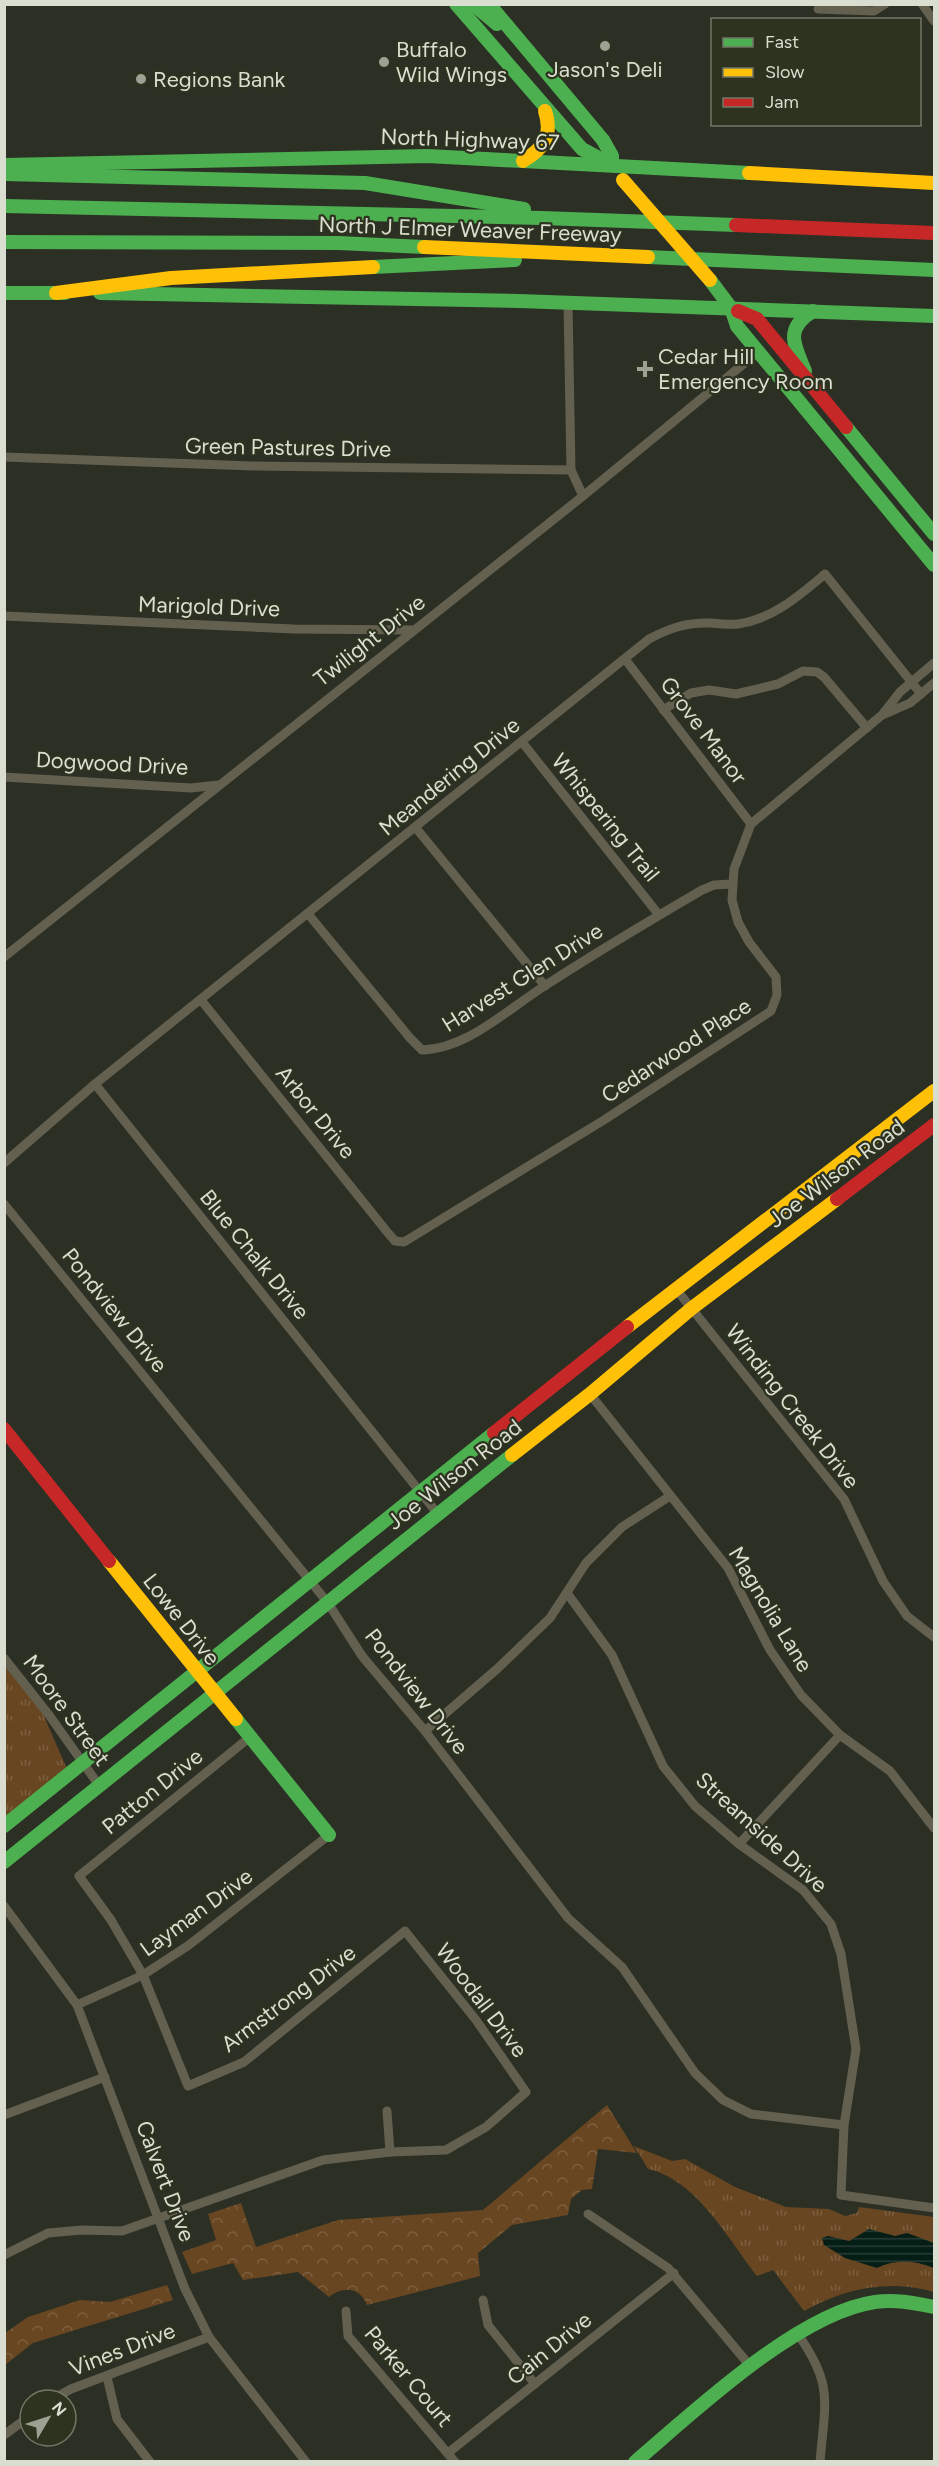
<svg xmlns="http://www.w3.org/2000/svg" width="939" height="2466" font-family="Figtree,sans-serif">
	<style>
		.forest { fill: url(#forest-crowns) }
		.park { fill: url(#park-tufts) }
		.water { fill: url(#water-rules) }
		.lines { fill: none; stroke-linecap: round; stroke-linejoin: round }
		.street { stroke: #636050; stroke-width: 9 }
		.fast { stroke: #4caf50; stroke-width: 14 }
		.slow { stroke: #ffc107; stroke-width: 14 }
		.jam { stroke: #c62828; stroke-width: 14 }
		.slow-bridge { stroke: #ffc107; stroke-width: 14 }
		.poi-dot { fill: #9da194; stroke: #2e331f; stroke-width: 2 }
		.labels { text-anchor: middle; stroke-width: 4.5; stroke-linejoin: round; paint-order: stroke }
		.poi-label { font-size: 22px; fill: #daded1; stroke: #2e331f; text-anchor: start }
		.street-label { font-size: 22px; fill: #daded1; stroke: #2e331f }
	</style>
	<defs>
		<pattern id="forest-crowns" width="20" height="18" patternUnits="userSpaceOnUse" patternTransform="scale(1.5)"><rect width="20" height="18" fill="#684621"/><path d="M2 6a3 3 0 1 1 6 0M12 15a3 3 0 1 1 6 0" fill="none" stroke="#7d6040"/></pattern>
		<pattern id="park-tufts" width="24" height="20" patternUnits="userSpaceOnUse" patternTransform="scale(1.5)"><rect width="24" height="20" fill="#684621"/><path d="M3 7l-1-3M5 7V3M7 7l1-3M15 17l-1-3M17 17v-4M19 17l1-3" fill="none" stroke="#7d6040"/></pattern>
		<pattern id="water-rules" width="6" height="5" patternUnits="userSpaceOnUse" patternTransform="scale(1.5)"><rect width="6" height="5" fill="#041d15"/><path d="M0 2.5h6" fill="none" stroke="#283d36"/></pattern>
	</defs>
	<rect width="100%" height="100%" fill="#2c2f24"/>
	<g class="forest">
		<path d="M607,2105L637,2153L598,2149L592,2189L582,2190L571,2199L568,2215L512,2225L478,2253L480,2276L367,2305C360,2287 343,2286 329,2297L298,2272L243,2280L233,2263L192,2274L182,2252L216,2240L208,2214L241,2203L256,2247L338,2220L483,2210Z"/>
		<path d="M167,2285L173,2300L33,2343L5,2365V2333L28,2317L80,2300L110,2302Z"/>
	</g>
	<g class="park">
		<path d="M5,1665L43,1714L67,1769L5,1821Z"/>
		<path d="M634,2146L672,2161L685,2159L735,2187L786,2207L829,2209L845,2216L857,2213L859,2207L934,2217V2292C889,2279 845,2288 804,2311L773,2270L757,2276C728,2239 697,2180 648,2169Z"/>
	</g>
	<path class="water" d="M869,2229L895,2236L907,2233L934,2243V2268C914,2260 896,2259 877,2268L845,2258L824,2245L822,2238L828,2236L849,2241Z"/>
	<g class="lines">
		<g class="street">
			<path d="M922,4L934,21"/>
			<path d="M818,9L874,11L885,4"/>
			<path d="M568,304L571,470L583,496"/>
			<path d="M4,457L253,466L571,470"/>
			<path d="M4,616L294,629L413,630"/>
			<path d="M625,659L751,824"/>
			<path d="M663,710L691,693L709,690L736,694L778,684L803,671L817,672L824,677L867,728"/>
			<path d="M885,714L910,703L934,683"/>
			<path d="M522,742L659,915"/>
			<path d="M4,777L191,788L218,785"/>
			<path d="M416,828L545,986"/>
			<path d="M309,915L410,1038L422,1050C467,1049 508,1009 546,985C597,952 649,921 702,890L714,885L732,884"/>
			<path d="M4,957L583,496L758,352"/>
			<path d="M201,1000L388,1233L395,1241L404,1242L604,1120L771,1011L777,995L776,977L749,942L738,922L732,900L734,869L751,824L882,715L900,692L934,663"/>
			<path d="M95,1084L437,1513"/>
			<path d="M4,1163L95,1084L649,639C670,628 687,622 711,623C720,624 730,625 738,624C773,619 800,595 825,574L921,694"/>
			<path d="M4,1204L328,1603L362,1656L425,1731L568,1918L622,1967L695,2073L723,2100L751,2114L844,2125"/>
			<path d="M676,1289L844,1499L883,1581L907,1616L934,1637"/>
			<path d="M590,1394L728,1568L770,1650L801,1695L840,1735L890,1771L934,1828"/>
			<path d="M567,1593L612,1655L663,1766L695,1806L739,1844L803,1890L831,1924L841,1954L856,2049L844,2125L841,2195L934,2208"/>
			<path d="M4,1658L49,1715L98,1784"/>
			<path d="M425,1731L497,1669L550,1618L586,1563L622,1527L670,1496"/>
			<path d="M739,1844L840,1735"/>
			<path d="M4,1906L77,2005L185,2289L209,2337L306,2462"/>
			<path d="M77,2005L143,1975L189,1945L329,1835"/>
			<path d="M387,2111L390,2152"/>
			<path d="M4,2115L105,2077"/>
			<path d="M588,2214L668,2268L751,2367"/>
			<path d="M4,2255L48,2233L82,2230L122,2231L323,2160L390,2152L446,2150L486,2127L526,2092L476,2020L405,1931L244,2062L188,2086L143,1975L111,1920L79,1876L250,1737"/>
			<path d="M483,2300L488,2325L535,2384"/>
			<path d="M346,2311L348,2336L455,2462"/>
			<path d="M797,2333C834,2385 825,2401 820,2462"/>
			<path d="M107,2377L117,2419L150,2462"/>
			<path d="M51,2400L71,2389L209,2337"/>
			<path d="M4,2435L30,2416"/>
			<path d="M448,2453L674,2273"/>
		</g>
		<g class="fast">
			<path d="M456,4L582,149L608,163"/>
			<path d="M473,4L497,24"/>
			<path d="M489,4L603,140L612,156V165"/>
			<path d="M4,165L427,156L749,173"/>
			<path d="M4,174L365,183L524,209"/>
			<path d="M4,206L542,218L736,225"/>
			<path d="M4,242L339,243L424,247"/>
			<path d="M648,257L934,270"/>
			<path d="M373,267L515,260"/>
			<path d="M710,280L731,308L737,326L934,565"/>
			<path d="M4,293H65"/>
			<path d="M100,293L519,301L934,316"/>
			<path d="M805,371C794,344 784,329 813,311"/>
			<path d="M846,427L934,534"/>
			<path d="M236,1719L329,1835"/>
			<path d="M4,1826L494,1433"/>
			<path d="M4,1862L512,1455"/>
			<path d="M635,2462C695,2411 798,2313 875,2302C895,2299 914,2303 934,2307"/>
		</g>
		<g class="slow">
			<path d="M523,161C544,148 553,136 545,111"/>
			<path d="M749,173L934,183"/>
			<path d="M424,247L648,257"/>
			<path d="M56,293L171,278L373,267"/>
			<path d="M627,1327L934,1091"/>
			<path d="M512,1455L590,1394L692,1308L837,1199"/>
			<path d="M109,1561L236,1719"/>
		</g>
		<g class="jam">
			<path d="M736,225L934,233"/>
			<path d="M738,311L757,319L846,427"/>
			<path d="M837,1199L934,1125"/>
			<path d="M4,1429L109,1561"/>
			<path d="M494,1433L627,1327"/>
		</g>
		<path class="slow-bridge" d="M623,180L710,280"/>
	</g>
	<g class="poi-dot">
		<circle cx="605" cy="46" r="6"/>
		<circle cx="384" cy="62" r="6"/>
		<circle cx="141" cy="79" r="6"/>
		<path d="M642 360h6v6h6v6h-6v6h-6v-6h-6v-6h6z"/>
	</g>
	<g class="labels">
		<g class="poi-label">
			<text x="396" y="57">Buffalo<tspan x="396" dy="25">Wild Wings</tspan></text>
			<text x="605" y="77" text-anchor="middle">Jason's Deli</text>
			<text x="153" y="87">Regions Bank</text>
			<text x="658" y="364">Cedar Hill<tspan x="658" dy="25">Emergency Room</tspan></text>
		</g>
		<g class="street-label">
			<text transform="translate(470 139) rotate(2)" y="8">North Highway 67</text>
			<text transform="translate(470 229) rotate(2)" y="8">North J Elmer Weaver Freeway</text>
			<text transform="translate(288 447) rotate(1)" y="8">Green Pastures Drive</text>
			<text transform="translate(209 606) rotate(2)" y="8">Marigold Drive</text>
			<text transform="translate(369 640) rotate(-38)" y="8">Twilight Drive</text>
			<text transform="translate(704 730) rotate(53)" y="8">Grove Manor</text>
			<text transform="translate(112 763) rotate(3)" y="8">Dogwood Drive</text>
			<text transform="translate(449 776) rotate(-39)" y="8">Meandering Drive</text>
			<text transform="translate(606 817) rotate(51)" y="8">Whispering Trail</text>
			<text transform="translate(522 977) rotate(-32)" y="8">Harvest Glen Drive</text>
			<text transform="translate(676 1050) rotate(-33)" y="8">Cedarwood Place</text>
			<text transform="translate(316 1112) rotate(51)" y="8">Arbor Drive</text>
			<text transform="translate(836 1173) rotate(-37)" y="8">Joe Wilson Road</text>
			<text transform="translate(255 1254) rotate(51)" y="8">Blue Chalk Drive</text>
			<text transform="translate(115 1310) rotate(51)" y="8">Pondview Drive</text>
			<text transform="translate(793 1406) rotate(52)" y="8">Winding Creek Drive</text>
			<text transform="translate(454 1474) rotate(-38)" y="8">Joe Wilson Road</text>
			<text transform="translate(771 1609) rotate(59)" y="8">Magnolia Lane</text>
			<text transform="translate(182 1619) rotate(52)" y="8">Lowe Drive</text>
			<text transform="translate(417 1691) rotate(52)" y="8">Pondview Drive</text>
			<text transform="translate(67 1710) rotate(54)" y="8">Moore Street</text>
			<text transform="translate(152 1791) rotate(-39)" y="8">Patton Drive</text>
			<text transform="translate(762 1832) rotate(42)" y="8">Streamside Drive</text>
			<text transform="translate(196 1912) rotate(-36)" y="8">Layman Drive</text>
			<text transform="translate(288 1998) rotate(-37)" y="8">Armstrong Drive</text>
			<text transform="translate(482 2000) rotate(53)" y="8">Woodall Drive</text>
			<text transform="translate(166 2181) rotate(69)" y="8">Calvert Drive</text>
			<text transform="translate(549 2348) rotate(-39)" y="8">Cain Drive</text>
			<text transform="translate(122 2349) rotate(-21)" y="8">Vines Drive</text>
			<text transform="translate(409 2376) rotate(50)" y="8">Parker Court</text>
		</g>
	</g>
	<rect width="939" height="2466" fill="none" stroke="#daded1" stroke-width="12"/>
	<rect x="711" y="18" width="210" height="108" fill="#2e331f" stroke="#737766" stroke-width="1.5"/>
	<rect x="723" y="38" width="30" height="9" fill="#4caf50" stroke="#737766" stroke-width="1.5"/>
	<text x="765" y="48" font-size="18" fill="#daded1">Fast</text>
	<rect x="723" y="68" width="30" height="9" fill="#ffc107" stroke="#737766" stroke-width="1.5"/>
	<text x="765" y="78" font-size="18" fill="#daded1">Slow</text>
	<rect x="723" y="98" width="30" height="9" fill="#c62828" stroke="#737766" stroke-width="1.5"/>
	<text x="765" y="108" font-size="18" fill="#daded1">Jam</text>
	<g transform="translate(48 2418) rotate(51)"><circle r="28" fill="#2e331f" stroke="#737766" stroke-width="1.5"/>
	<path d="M0-4.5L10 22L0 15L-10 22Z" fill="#9da194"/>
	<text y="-9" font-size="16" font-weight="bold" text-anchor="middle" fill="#daded1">N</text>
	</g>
</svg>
